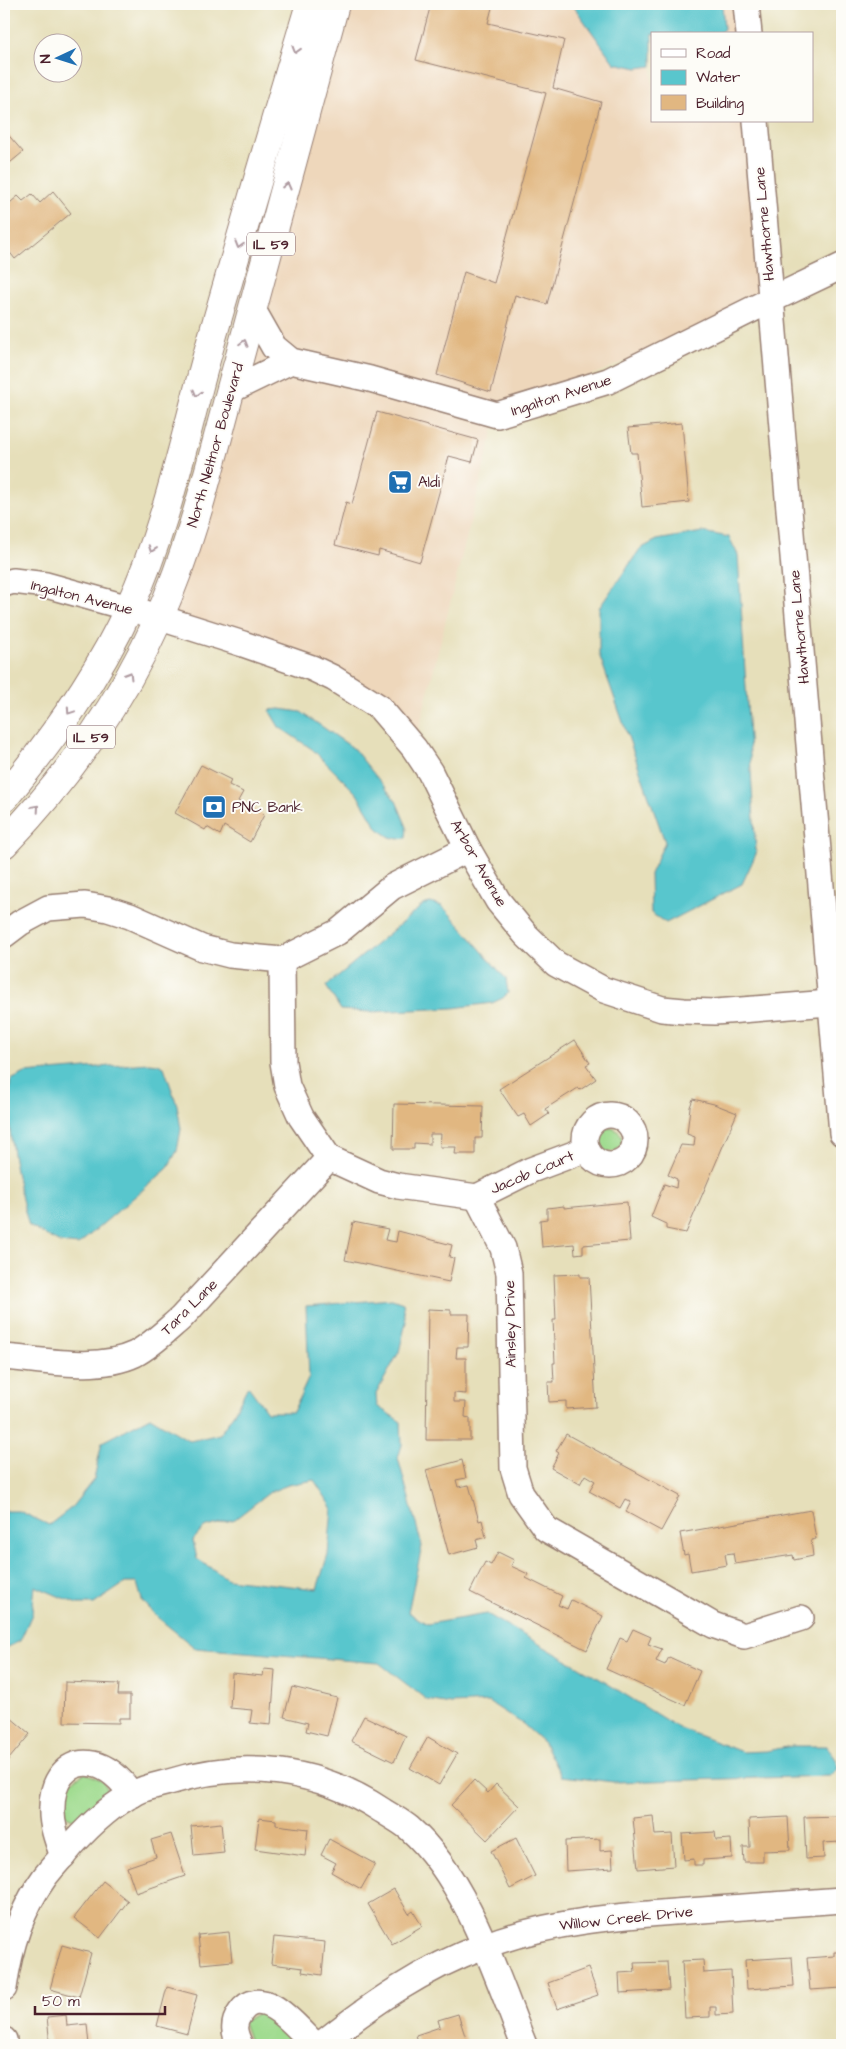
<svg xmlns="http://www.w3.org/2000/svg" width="846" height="2049" font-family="'Architects Daughter',sans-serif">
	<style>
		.built { fill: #eed7bb }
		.green { fill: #a0dc90; stroke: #757e5e }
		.water { fill: #59c6cd; stroke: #52727c; fill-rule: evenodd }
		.building { fill: #e1b781 }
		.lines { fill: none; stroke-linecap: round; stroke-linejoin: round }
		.minor-casing { stroke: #987f72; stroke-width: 28 }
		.major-casing { stroke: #987f72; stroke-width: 30 }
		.minor { stroke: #fff; stroke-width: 25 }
		.major { stroke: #fff; stroke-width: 28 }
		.oneway { stroke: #ae9aa0 }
		.labels { text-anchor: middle; stroke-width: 4; stroke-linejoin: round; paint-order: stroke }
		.shield { fill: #fdfcf7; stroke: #806168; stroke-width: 1 }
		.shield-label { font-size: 14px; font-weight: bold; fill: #4a1f2b }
		.street-label { font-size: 15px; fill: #4a1f2b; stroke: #fdfcf7 }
		.poi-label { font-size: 15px; fill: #4a1f2b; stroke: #fdfcf7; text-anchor: start }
	</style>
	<rect width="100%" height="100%" fill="#fdfcf7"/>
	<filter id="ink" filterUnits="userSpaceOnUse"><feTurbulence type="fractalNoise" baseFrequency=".02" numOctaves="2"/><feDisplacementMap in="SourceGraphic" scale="10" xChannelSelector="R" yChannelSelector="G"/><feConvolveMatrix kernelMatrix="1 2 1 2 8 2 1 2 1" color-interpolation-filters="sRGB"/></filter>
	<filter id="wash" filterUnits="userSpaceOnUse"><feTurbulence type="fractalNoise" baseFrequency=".0096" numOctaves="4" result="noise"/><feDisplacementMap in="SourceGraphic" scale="20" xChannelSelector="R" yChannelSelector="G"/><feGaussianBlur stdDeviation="1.12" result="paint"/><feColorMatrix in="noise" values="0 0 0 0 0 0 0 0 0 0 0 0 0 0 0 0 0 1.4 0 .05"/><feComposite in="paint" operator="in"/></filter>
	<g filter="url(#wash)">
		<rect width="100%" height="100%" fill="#e6dfba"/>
		<path class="built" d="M332,4H746L749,34H652V121H756L771,300L497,415L414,748L379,707L160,617Z"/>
		<g class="green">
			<circle cx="610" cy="1140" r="12"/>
			<path d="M85,1773C98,1778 111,1782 106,1798L85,1810L75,1820L64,1815L63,1786Z"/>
			<path d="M261,2011L291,2036L294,2045H251L243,2022Z"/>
		</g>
		<g class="water">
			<path d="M572,4H722L724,29L718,34H652V66L637,68L614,63Z"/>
			<path d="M702,532L729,537L738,555L756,854L742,884L666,923L651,913L650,874L665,842L599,654V608L640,549L657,540Z"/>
			<path d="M280,709L301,712L353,748L396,801L407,827L406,838L398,839L390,837L378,829L357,794L312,749L279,727L269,710Z"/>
			<path d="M430,903L442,906L450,914L506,979L508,993L503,998L492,1003L453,1008L370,1012L341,1010L326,986L423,905Z"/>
			<path d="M148,1063L158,1064L164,1067L177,1105L181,1129L177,1151L167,1169L78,1245L60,1243L29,1226C18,1188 3,1117 11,1080L25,1073Z"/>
			<path d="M392,1299L403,1303L406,1322L399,1352L376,1394L377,1406L401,1422L402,1445L398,1458L422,1546L408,1612L427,1624L487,1614L600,1679L677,1727L742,1752L766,1751L792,1746H827L837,1761L838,1769L830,1776L614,1782L561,1776L544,1743L523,1724L489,1702L451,1704L427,1700L379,1663L195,1648L157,1617L142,1600L137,1583H125L94,1604H77L35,1586L32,1614L20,1641L4,1649V1511H19L49,1525L71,1508L94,1479L102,1442L150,1417L190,1441L220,1434L234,1413L248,1386L267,1412H293L309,1377L306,1306ZM314,1480L332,1507L328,1554L317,1589L228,1579L197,1559L193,1540L204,1528L235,1519L270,1492L288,1485Z"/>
		</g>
		<g id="blocks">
			<g class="building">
				<path d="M431,4H493L488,23L564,40L553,88L601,102L547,304L515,295L491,392L437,375L464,272L494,283L546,93L416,60Z"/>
				<path d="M4,130L23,152L5,167L4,166Z"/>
				<path d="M53,191L71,213L15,259L4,245V208L18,196L23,201L32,194L40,203Z"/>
				<path d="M377,412L478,440L472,462L449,456L420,562L379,550L378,556L335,545L346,502L352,504Z"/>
				<path d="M682,423L689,502L642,507L637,453H631L628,428Z"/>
				<path d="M201,765L231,780L229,785L243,792L238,801L264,815L250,842L224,826L220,835L207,827L205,830L175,813Z"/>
				<path d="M575,1040L590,1063L586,1065L596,1079L580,1090L578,1088L545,1109L549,1114L531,1126L524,1114L518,1117L499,1089Z"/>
				<path d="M693,1099L714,1104L737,1113L686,1233L666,1229V1224L651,1217L664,1184L676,1188L677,1179L668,1175L681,1145L694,1146L695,1137L687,1134L690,1107Z"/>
				<path d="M394,1104L483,1106L482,1138H475V1154H455L456,1147H440L441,1134H430V1144L414,1143V1149H393Z"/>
				<path d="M627,1202L630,1241L583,1245V1253L575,1254L574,1244L542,1247L540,1220L547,1219V1208L564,1206V1208Z"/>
				<path d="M353,1222L388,1229L385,1240L396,1242L398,1231L452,1245L449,1257L454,1258L449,1282L345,1260Z"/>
				<path d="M580,1274V1277H589L596,1407L566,1409V1401L549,1402L548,1382H554L553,1363H555L553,1320H556L554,1275Z"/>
				<path d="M428,1309L451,1310V1314H469L468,1347H457L456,1358H466V1394L454,1393V1402H466L465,1417L470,1418V1440H426Z"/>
				<path d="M566,1434L680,1496L661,1531L626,1512L631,1502L625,1499L620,1508L589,1491L595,1481L585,1475L580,1484L551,1468L559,1453L556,1451Z"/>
				<path d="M462,1460L466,1478L456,1480L458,1487L469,1485L479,1521L482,1520L486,1537L476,1540L478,1547L449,1555L426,1470Z"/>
				<path d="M811,1510L816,1539L811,1540L813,1556L794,1560L793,1555L735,1564L733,1553L725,1554L727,1565L691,1571L688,1554L684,1555L680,1533Z"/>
				<path d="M498,1552L514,1560L511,1566L528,1574L526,1578L562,1596L558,1605L567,1609L571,1600L603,1616L587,1650L470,1592L485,1562L491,1565Z"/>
				<path d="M633,1629L651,1637L648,1644L662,1649L656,1661L665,1665L669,1657L700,1671L685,1705L606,1669L620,1638L627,1641Z"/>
				<path d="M264,1669L275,1670L271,1725L250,1723L252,1710L230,1708L232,1673L263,1676Z"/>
				<path d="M65,1682L119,1684L118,1695H130V1718H119V1723L64,1722Z"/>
				<path d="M292,1687L337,1698L327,1736L306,1731L308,1723L284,1717Z"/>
				<path d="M364,1716L406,1736L394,1762L351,1741Z"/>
				<path d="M10,1717L30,1734L4,1765V1724Z"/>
				<path d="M428,1737L457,1754L439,1785L410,1768Z"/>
				<path d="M474,1780L488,1793L496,1784L519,1806L487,1840L451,1805Z"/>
				<path d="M653,1816L655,1835L672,1834L674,1866L638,1869L633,1818Z"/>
				<path d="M839,1816L840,1842L823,1843L824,1858L806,1859L804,1817Z"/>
				<path d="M788,1817L790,1850L763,1851V1862H744L743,1847H750L749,1819Z"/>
				<path d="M259,1818L276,1820V1825L308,1829L305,1856L255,1849Z"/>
				<path d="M221,1823L224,1853L194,1856L191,1826Z"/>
				<path d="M715,1832L716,1840L731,1839L732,1858L703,1860V1865H694V1859L684,1860L682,1834Z"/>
				<path d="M171,1834L185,1876L136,1893L127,1867L156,1857L151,1840Z"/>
				<path d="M516,1838L535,1876L510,1889L491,1851Z"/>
				<path d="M329,1839L375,1864L361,1889L331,1872L336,1863L321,1855Z"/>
				<path d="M600,1839V1851L612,1850L613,1868L566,1871L565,1841Z"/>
				<path d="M103,1881L128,1901L100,1938L74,1918Z"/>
				<path d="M394,1889L409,1914L413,1911L422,1926L392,1944L368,1904Z"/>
				<path d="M229,1932L232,1961L201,1964L198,1935Z"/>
				<path d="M274,1937L325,1942L322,1975L302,1972L303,1968L271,1964Z"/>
				<path d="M62,1945L91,1953L79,1997L50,1989Z"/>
				<path d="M834,1952H842V1988L810,1990L807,1958L834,1956Z"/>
				<path d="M792,1957L794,1986L747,1989L745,1960Z"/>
				<path d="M703,1960L704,1973L731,1971L733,2014L716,2015V2007H710V2017L685,2018L682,1961Z"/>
				<path d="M667,1962L669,1990L620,1993L619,1973L635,1972L634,1963Z"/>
				<path d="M588,1968L598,1995L557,2009L548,1983Z"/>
				<path d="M167,1987L197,1995L187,2034L157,2026Z"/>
				<path d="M458,2014L468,2045H419L416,2035L440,2027L438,2020Z"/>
				<path d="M66,2015L67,2026L87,2024L89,2045H50L47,2017Z"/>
			</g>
		</g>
	</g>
	<g filter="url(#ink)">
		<use href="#blocks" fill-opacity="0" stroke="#987f72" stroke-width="1"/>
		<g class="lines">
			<defs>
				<g id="minor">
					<path d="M746,4L749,34"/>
					<path d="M756,121L842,1133"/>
					<path d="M253,310L274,347L291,361L370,379L497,415L608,381L771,300L842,266"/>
					<path d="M231,390L291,361"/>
					<path d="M4,584L13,581L46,585L129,608L243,644L312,668L333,678L379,707L414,748L430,772L468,849L498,901L526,935L556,964L604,990L662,1009L684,1011L715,1012L842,1002"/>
					<path d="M4,935L20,923L48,908L85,905L108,909L130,916L202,948L230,955L282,960L338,932L392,887L468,849"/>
					<path d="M282,960L283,1062L287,1086L301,1117L329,1158L379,1181L398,1186L477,1197"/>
					<circle cx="610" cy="1140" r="25"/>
					<path d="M477,1197L503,1248L509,1273L513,1468L521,1494L546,1529L694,1614L713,1625L744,1636L801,1618"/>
					<path d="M477,1197L531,1170L587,1149"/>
					<path d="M4,1357C44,1360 97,1372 135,1354C152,1345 166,1331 181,1318L329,1158"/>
					<path d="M63,1856C57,1840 51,1824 52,1807C52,1783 65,1759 93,1764C109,1767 123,1782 132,1795"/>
					<path d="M4,1988C9,1950 21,1910 44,1878C52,1867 63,1856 72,1845C90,1825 111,1805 135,1793C145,1787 158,1785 169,1782C242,1759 319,1768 383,1811C391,1816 402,1822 409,1828C467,1879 496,1975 524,2045"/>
					<path d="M4,2040V2045"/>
					<path d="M240,2045C234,2033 232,2024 240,2013C262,1981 298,2029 315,2045"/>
					<path d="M320,2045C370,2005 423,1968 484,1946C549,1921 619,1916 688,1911C739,1907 791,1904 842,1900"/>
				</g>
				<g id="major">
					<path d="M4,798C52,740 98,677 129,608C166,528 184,440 207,356C240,238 275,121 310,4"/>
					<path d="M4,844C67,779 122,701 159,618C195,537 214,448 238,363C271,244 302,124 335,4"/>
				</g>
			</defs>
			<use href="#minor" class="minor-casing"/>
			<use href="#major" class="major-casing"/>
			<use href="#minor" class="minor"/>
			<use href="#major" class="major"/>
		</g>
		<defs><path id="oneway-chevron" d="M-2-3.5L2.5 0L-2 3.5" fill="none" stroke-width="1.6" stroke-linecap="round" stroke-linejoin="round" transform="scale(1.25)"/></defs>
		<g class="oneway">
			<use href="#oneway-chevron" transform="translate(296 50) rotate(107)"/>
			<use href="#oneway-chevron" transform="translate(287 186) rotate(-76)"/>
			<use href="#oneway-chevron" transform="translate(239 245) rotate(106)"/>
			<use href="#oneway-chevron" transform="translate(244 343) rotate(-74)"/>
			<use href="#oneway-chevron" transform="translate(197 393) rotate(105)"/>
			<use href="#oneway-chevron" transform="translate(152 549) rotate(110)"/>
			<use href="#oneway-chevron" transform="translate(129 675) rotate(-59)"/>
			<use href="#oneway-chevron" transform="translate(70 711) rotate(124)"/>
			<use href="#oneway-chevron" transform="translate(36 808) rotate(-49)"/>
		</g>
	</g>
	<defs>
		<symbol id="supermarket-square" viewBox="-11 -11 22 22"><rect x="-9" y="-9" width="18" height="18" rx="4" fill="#1f6fb2" stroke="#fdfcf7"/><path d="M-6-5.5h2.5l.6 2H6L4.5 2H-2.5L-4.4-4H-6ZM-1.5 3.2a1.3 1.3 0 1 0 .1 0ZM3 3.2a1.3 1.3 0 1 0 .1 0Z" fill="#fff"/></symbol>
		<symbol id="bank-square" viewBox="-11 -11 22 22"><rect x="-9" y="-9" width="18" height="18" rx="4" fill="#1f6fb2" stroke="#fdfcf7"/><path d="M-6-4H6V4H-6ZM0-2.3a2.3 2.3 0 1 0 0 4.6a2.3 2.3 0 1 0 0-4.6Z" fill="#fff"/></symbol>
	</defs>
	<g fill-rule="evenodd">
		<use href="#supermarket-square" x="386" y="468" width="28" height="28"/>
		<use href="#bank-square" x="200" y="793" width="28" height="28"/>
	</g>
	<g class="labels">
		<g class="shield">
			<rect x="247" y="232.5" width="48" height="23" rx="4"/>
			<rect x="67" y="725.5" width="48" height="23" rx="4"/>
		</g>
		<g class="shield-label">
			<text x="271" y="249">IL 59</text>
			<text x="91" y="742">IL 59</text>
		</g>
		<g class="street-label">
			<text transform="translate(764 224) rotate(-95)" y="5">Hawthorne Lane</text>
			<text transform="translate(561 395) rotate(-18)" y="5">Ingalton Avenue</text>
			<text transform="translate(215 445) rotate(-74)" y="5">North Neltnor Boulevard</text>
			<text transform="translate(82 597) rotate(14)" y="5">Ingalton Avenue</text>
			<text transform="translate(799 627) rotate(-95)" y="5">Hawthorne Lane</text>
			<text transform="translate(479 863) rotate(60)" y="5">Arbor Avenue</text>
			<text transform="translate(532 1172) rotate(-23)" y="5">Jacob Court</text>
			<text transform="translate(189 1307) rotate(-45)" y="5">Tara Lane</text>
			<text transform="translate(510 1324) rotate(-91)" y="5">Ainsley Drive</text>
			<text transform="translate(626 1918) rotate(-6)" y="5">Willow Creek Drive</text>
		</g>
		<g class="poi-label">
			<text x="418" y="487">Aldi</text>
			<text x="232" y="812">PNC Bank</text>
		</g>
	</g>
	<rect width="846" height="2049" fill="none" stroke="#fdfcf7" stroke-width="20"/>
	<rect x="651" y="32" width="162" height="90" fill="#fdfcf7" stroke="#b5a4a5"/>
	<rect x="661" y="49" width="25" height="8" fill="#ffffff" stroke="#b5a4a5"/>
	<text x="696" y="58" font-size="15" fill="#4a1f2b">Road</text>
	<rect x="661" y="70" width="25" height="15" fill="#59c6cd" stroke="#b5a4a5"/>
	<text x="696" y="82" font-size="15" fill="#4a1f2b">Water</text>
	<rect x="661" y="95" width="25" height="15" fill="#e1b781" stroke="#b5a4a5"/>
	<text x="696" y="108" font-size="15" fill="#4a1f2b">Building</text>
	<g transform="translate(58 58) rotate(266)"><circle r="24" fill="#fdfcf7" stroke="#b5a4a5"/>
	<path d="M0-4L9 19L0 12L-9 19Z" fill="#1f6fb2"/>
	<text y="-8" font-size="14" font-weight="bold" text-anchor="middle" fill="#4a1f2b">N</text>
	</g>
	<path d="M35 2006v8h130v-8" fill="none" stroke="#4a1f2b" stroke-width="2.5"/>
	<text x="42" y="2006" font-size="15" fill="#4a1f2b" stroke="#fdfcf7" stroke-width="4" paint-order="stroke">50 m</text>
</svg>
